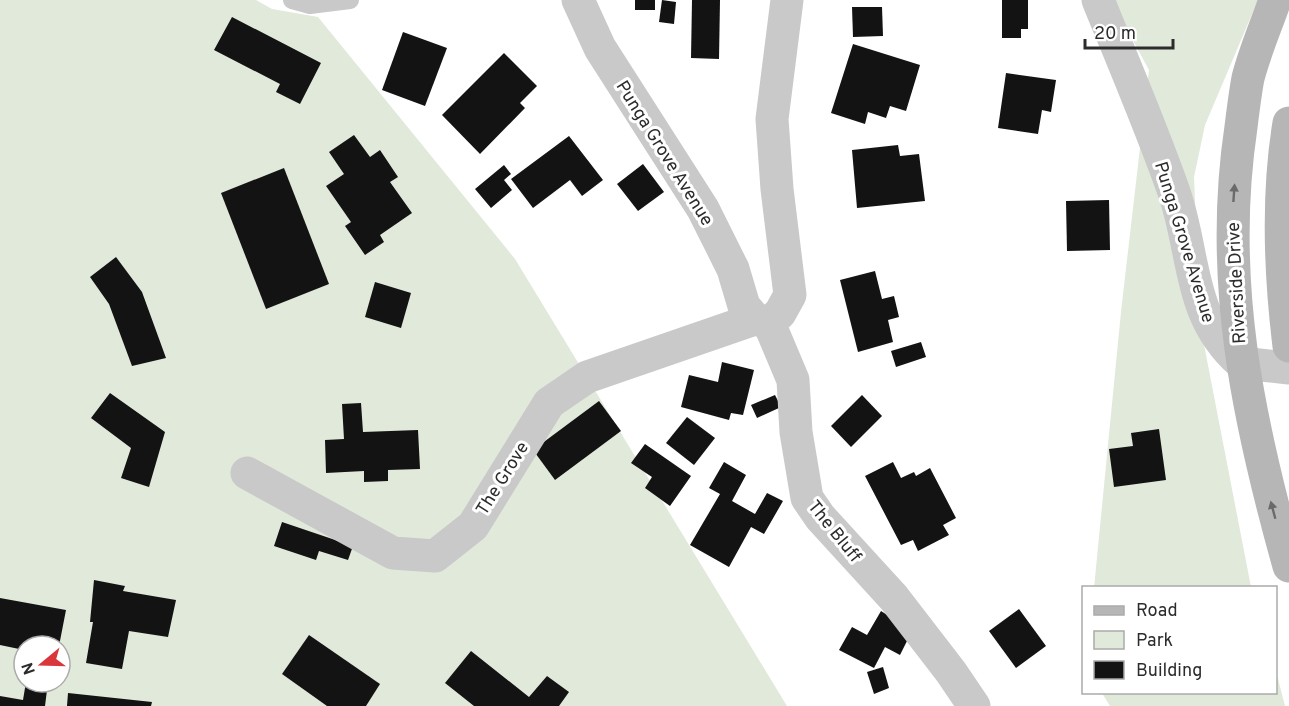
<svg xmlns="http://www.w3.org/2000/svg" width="1289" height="706" font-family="Overpass,sans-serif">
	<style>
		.green { fill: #e1e9da; fill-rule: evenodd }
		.building { fill: #131313 }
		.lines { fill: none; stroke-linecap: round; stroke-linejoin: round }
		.lane { stroke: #c9c9c9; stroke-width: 18 }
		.street { stroke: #c9c9c9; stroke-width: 33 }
		.secondary { stroke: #b6b6b6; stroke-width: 33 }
		.oneway { fill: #6a6a6a }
		.labels { text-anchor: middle; stroke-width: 6; stroke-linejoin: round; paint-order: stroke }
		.street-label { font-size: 18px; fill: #2c2c2c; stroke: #fff }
	</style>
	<rect width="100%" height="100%" fill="#fff"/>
	<g class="green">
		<path d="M0,0H256L272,9L318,17L515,259L787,706H0ZM24,646H60V682H24Z"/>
		<path d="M1111,0H1258L1205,125L1194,177L1200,324L1251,587L1094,588L1121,312L1149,70Z"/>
		<path d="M1276,671L1285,706H1110L1102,693L1276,692Z"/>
	</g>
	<g class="building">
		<rect x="635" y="0" width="20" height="10"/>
		<path d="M662,0L676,2L674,24L659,22Z"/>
		<path d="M692,0H720L719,59L691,58Z"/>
		<path d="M1002,0H1028V29H1021V38H1002Z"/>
		<path d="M852,7H882L883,36L853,37Z"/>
		<path d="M232,17L321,63L300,104L276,92L280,84L214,50Z"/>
		<path d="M403,32L447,48L425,106L382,90Z"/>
		<path d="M853,44L920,65L906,111L890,106L886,118L868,112L865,124L831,113Z"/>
		<path d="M504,53L537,86L520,103L525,108L480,154L442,115Z"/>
		<path d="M1006,73L1056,80L1051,112L1042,110L1038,134L998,128Z"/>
		<path d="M354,135L370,157L380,150L398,177L390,182L412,213L380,235L384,242L365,255L345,226L351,222L326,186L344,174L329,152Z"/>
		<path d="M569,136L603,180L582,196L570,180L533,208L511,179Z"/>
		<path d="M898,145L900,156L919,154L925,201L857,208L852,150Z"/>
		<path d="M643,164L664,192L638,211L617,184Z"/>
		<path d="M504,165L511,174L504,180L512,190L491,208L475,189Z"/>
		<path d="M284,168L329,284L266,309L221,193Z"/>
		<path d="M1109,200L1110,250L1067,251L1066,201Z"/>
		<path d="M116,257L142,292L166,358L132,366L109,304L90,277Z"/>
		<path d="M875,271L882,299L894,296L899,317L888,320L893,342L858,352L840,280Z"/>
		<path d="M375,282L411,293L401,328L365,317Z"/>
		<path d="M921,342L926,357L896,367L891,351Z"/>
		<path d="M722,362L754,370L743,415L731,413L729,420L681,407L689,375L718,382Z"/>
		<path d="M110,393L165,432L149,487L121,478L131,448L91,418Z"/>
		<path d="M775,395L781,407L757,418L751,405Z"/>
		<path d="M862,395L882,416L851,447L831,426Z"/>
		<path d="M599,401L621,431L555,480L533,450Z"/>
		<path d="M361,403L363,432L418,430L420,469L388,470V481L364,482V471L326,473L325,440L344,439L342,404Z"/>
		<path d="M687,417L715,438L694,465L666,443Z"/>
		<path d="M1159,429L1166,480L1114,487L1109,449L1133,446L1131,433Z"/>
		<path d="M645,444L691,476L670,506L645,488L652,477L631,463Z"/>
		<path d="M724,462L746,475L732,501L755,514L767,493L783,501L764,534L751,527L729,567L690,545L720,494L709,488Z"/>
		<path d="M893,462L901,478L914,472L916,476L930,468L956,518L943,525L949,535L918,551L913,540L901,545L865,476Z"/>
		<path d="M282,522L353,546L348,560L319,551L316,560L274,546Z"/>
		<path d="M94,580L125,586L123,591L176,600L168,637L129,631L122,669L86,663L93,622H90Z"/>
		<path d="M0,598L66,610L59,646H24V650L0,645Z"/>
		<path d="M1019,609L1046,646L1016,668L989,631Z"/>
		<path d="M881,611L912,631L900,655L885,647L874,668L839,650L852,627L867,635Z"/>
		<path d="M309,635L380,684L366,706H327L282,674Z"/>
		<path d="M471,651L529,697L547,676L569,692L559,706H474L445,683Z"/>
		<path d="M883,667L889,688L874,694L867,672Z"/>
		<path d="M26,682H48L45,706H0V696L23,700Z"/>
		<path d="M68,693L152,702L151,706H67Z"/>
	</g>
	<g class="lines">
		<path class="lane" d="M292,0L310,5L350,0"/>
		<g class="street">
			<path d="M578,0L600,48L703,209L733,269L744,306L755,319L769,323L780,313L790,295L777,189L772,119L787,0"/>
			<path d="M1098,0C1124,64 1151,127 1174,192C1196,256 1187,315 1241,363L1289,368"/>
			<path d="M769,323L793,380L796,432L807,498L820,517L894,598L951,672L974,706"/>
			<path d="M247,473L393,553L435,556L473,526L549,403L587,377L755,319"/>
		</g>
		<g class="secondary">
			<path d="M1275,0C1266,26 1255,51 1248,78C1245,94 1243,111 1241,127C1218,280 1248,420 1289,566"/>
			<path d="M1289,123C1277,196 1280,272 1289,346"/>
		</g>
	</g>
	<defs><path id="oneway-solid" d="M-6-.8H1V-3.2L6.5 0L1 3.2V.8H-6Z" transform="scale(1.5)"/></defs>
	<g class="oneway">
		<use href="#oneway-solid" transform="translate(1234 193) rotate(-86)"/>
		<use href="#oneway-solid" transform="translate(1273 510) rotate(-105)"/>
	</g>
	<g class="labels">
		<g class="street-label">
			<text transform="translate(665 153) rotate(58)" y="6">Punga Grove Avenue</text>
			<text transform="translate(1185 242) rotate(73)" y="6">Punga Grove Avenue</text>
			<text transform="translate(1236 283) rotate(-93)" y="6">Riverside Drive</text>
			<text transform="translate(502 478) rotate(-58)" y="6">The Grove</text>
			<text transform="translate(835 531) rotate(51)" y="6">The Bluff</text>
		</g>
	</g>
	<rect x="1082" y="586" width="195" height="108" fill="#ffffff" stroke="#ababab" stroke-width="1.5"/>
	<rect x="1094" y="606" width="30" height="9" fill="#b6b6b6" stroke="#ababab" stroke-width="1.5"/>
	<text x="1136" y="616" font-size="18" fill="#2c2c2c">Road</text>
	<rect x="1094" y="631" width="30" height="18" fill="#e1e9da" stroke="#ababab" stroke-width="1.5"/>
	<text x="1136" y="646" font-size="18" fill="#2c2c2c">Park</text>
	<rect x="1094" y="661" width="30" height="18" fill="#131313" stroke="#ababab" stroke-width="1.5"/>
	<text x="1136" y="676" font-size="18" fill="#2c2c2c">Building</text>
	<g transform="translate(42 664) rotate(251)"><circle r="28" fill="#ffffff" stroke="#ababab" stroke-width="1.5"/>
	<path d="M0-4.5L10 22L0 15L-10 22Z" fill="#da373c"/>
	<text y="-9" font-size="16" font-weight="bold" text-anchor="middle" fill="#2c2c2c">N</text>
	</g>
	<path d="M1085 39v9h88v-9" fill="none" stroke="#2c2c2c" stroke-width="3"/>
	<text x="1094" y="39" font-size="18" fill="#2c2c2c" stroke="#ffffff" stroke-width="4.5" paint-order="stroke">20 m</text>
</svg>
